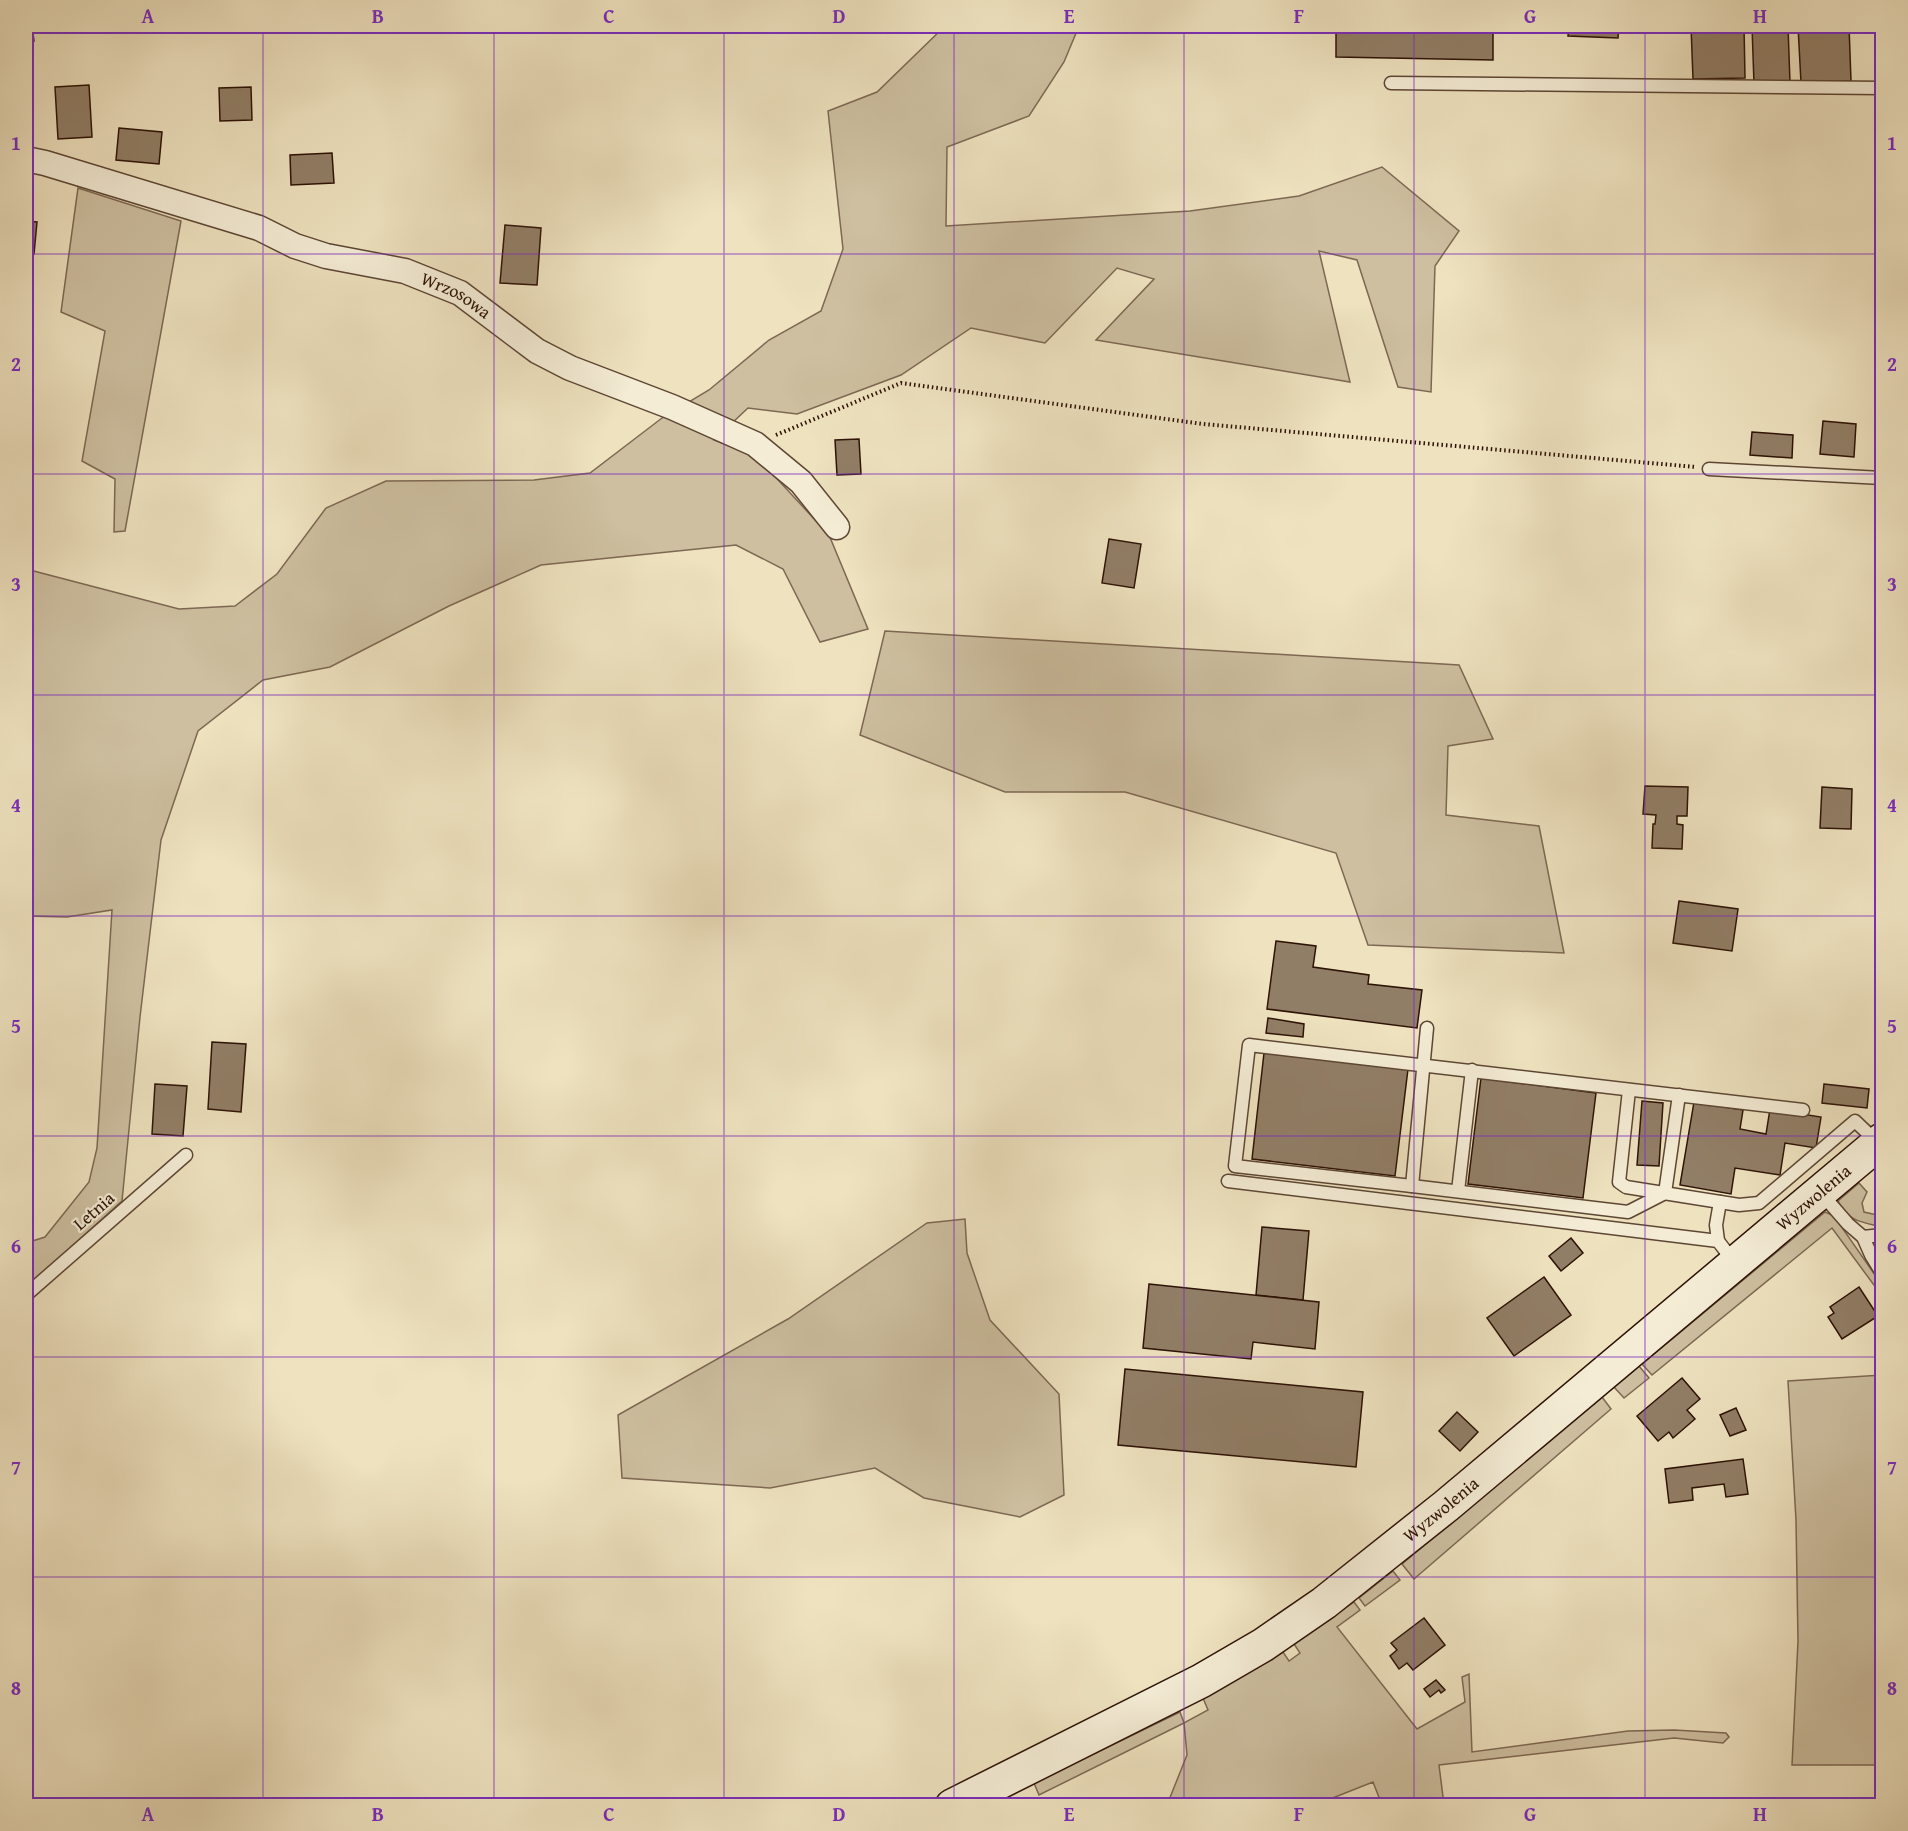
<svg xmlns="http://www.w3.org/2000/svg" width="1908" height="1831" font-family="'Gentium Book Plus',serif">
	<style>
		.green { fill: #cdbfa0; stroke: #7d6853; stroke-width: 1.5 }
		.building { fill: #917e66; stroke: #2d1206; stroke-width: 1.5 }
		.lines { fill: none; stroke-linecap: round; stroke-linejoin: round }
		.lane-casing { stroke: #5d4634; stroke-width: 15 }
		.street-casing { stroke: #5d4634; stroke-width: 27 }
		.secondary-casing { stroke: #2d1206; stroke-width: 36 }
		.path { stroke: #2d1206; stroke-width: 4; stroke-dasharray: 1.5 3; stroke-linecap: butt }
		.lane { stroke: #f4ecd5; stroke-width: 12 }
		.street { stroke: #f4ecd5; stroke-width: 24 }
		.secondary { stroke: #f4ecd5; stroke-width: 33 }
		.grid { fill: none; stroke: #7b2cbf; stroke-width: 1.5; stroke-opacity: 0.55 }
		.labels { text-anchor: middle; stroke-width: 4.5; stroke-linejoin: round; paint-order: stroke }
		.street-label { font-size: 18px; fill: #2d1206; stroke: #f4ecd5 }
		.neatline { fill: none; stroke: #7b2cbf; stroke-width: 2 }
		.grid-label { font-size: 20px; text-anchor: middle; font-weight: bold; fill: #7b2cbf }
	</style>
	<rect width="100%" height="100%" fill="#eee2bf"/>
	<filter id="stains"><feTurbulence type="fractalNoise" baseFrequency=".00333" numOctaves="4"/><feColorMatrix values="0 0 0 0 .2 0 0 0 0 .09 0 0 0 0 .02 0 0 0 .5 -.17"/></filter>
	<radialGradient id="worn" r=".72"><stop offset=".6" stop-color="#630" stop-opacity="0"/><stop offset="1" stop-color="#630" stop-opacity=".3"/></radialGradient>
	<g class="green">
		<path d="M945,26H1079L1064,62L1029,116L947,147L946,226L1190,211L1299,196L1382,167L1459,231L1435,266L1431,392L1398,387L1357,260L1319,251L1350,382L1096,340L1154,279L1117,268L1045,343L971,328L901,375L797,414L748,408L714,440L756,456L829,535L868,629L820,642L783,569L736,545L541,565L449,606L330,667L263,680L198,731L161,840L140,1017L122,1201L36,1279L26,1278V1243L45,1237L89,1182L97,1148L112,910L67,917L26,916V569L179,609L235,606L277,574L326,508L386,481L534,480L590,473L662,418L709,390L769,340L821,311L843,249L828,111L877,92Z"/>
		<path d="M78,188L181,221L125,531L114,532L115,479L82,461L105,331L61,312Z"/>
		<path d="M885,631L1459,665L1493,739L1448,746L1446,815L1539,826L1564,953L1368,945L1336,853L1125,792H1005L860,735Z"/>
		<path d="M1859,1183L1867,1192L1862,1203L1864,1212L1882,1216V1227C1861,1222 1849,1222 1838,1201Z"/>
		<path d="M1825,1212L1834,1216L1882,1285V1296L1832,1228L1652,1375L1642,1364Z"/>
		<path d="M965,1219L967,1253L990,1320L1059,1394L1064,1495L1020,1517L924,1498L875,1468L770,1488L622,1478L618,1415L788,1319L927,1223Z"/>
		<path d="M1639,1366L1649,1378L1624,1398L1614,1387Z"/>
		<path d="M1882,1375V1765H1792L1798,1641L1796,1520L1788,1381Z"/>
		<path d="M1602,1397L1611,1409L1414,1579L1402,1564Z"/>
		<path d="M1393,1571L1400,1580L1365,1606L1359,1598Z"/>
		<path d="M1354,1602L1360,1610L1337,1627L1417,1729L1465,1702L1462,1677L1469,1674L1472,1752L1628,1731L1674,1730L1726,1733L1729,1737L1723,1743L1674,1738L1439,1765L1444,1805H1382L1373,1782L1315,1805H1167L1187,1755L1184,1723L1039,1795L1034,1783L1180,1712L1184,1723L1208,1710L1203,1698L1283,1652L1289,1661L1300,1653L1294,1644Z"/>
	</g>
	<g class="building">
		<path d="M26,26H32L34,41L26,42Z"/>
		<path d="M1336,26H1493V60L1336,57Z"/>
		<path d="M1569,26H1619L1618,38L1568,36Z"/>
		<path d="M1691,26H1744L1745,78L1693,79Z"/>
		<path d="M1752,26H1788L1790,83L1754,84Z"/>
		<path d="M1798,26H1849L1851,81L1801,83Z"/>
		<path d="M1877,26H1882V68L1875,67Z"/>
		<path d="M89,85L92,137L58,139L55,87Z"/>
		<path d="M251,87L252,120L220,121L219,88Z"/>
		<path d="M119,128L162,132L159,164L116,160Z"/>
		<path d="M332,153L334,183L291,185L290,155Z"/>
		<path d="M26,221L37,222L34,254L26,253Z"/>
		<path d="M505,225L541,228L537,285L500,283Z"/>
		<path d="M1823,421L1856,424L1854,457L1820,454Z"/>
		<path d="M1752,432L1793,435L1792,458L1750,455Z"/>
		<path d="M859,439L861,474L837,475L835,440Z"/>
		<path d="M1109,539L1141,544L1134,588L1102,583Z"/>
		<path d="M1645,786L1688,787L1687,816H1677V824L1683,825L1682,849L1652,848L1653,824H1655L1656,815L1643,814Z"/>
		<path d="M1822,787L1852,789L1851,829L1820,828Z"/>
		<path d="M1679,901L1738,909L1732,951L1673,943Z"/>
		<path d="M1276,941L1316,946L1313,967L1369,975L1368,984L1422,990L1417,1028L1267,1009Z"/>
		<path d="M1268,1018L1304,1024L1303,1037L1266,1033Z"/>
		<path d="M212,1042L246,1044L241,1112L208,1109Z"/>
		<path d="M1264,1053L1408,1069L1395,1176L1252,1159Z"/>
		<path d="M1481,1078L1596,1093L1583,1198L1468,1184Z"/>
		<path d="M155,1084L187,1086L183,1136L152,1134Z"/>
		<path d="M1824,1084L1869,1089L1867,1108L1822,1103Z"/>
		<path d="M1642,1101L1663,1103L1659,1166L1637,1165Z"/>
		<path d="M1694,1102L1743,1110L1740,1129L1766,1134L1770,1109L1821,1117L1816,1148L1785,1143L1780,1175L1735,1168L1731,1194L1680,1185Z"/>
		<path d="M1262,1227L1309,1231L1303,1300L1256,1295Z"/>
		<path d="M1571,1238L1583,1253L1561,1271L1549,1256Z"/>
		<path d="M1544,1277L1571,1315L1514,1356L1487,1318Z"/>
		<path d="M1149,1284L1319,1302L1315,1349L1253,1342L1251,1359L1143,1348Z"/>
		<path d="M1859,1287L1878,1316L1842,1339L1828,1317L1834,1313L1830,1307Z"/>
		<path d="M1125,1369L1363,1392L1356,1467L1118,1445Z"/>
		<path d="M1682,1378L1700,1399L1687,1410L1695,1419L1673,1438L1669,1432L1658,1441L1637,1416Z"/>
		<path d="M1736,1408L1746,1430L1730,1436L1720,1415Z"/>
		<path d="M1457,1412L1478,1432L1460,1451L1439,1431Z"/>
		<path d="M1743,1459L1748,1494L1726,1497L1724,1484L1692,1488L1693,1500L1669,1503L1665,1469Z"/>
		<path d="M1424,1618L1445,1645L1413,1670L1407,1663L1399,1669L1390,1656L1397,1650L1391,1643Z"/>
		<path d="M1436,1680L1445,1690L1441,1693L1439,1690L1430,1697L1424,1689Z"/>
	</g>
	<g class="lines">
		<defs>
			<g id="lane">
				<path d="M1391,83L1882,88"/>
				<path d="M1709,469L1882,478"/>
				<path d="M1427,1028L1412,1186L1628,1212L1665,1193L1679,1095"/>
				<path d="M1629,1090L1619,1182L1626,1187L1739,1205L1759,1203L1855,1121L1877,1142"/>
				<path d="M1228,1181L1718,1241L1734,1262"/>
				<path d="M1412,1186L1235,1166L1249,1045L1803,1110"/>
				<path d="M1458,1191L1472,1070"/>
				<path d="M1821,1193L1848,1224L1863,1237L1871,1255L1882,1273"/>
				<path d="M1863,1237L1882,1235"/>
				<path d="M1718,1241L1716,1225L1720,1202"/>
				<path d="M26,1295L186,1155"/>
			</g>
			<g id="street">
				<path id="s1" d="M26,159L45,163L259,228L295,246L326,256L405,271L460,293L537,351L570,368L672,407L755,444L801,482L837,527"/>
			</g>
			<g id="secondary">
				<path id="s2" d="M952,1806L1201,1681L1263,1645L1324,1603L1446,1506L1882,1140"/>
			</g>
		</defs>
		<use href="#lane" class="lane-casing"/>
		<use href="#street" class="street-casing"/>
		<use href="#secondary" class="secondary-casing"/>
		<path class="path" d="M776,435L901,383L1203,424L1696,467"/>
		<use href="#lane" class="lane"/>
		<use href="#street" class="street"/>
		<use href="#secondary" class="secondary"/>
	</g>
	<path class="grid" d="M263,26V1806M494,26V1806M724,26V1806M954,26V1806M1184,26V1806M1414,26V1806M1645,26V1806M26,254H1882M26,474H1882M26,695H1882M26,916H1882M26,1136H1882M26,1357H1882M26,1577H1882"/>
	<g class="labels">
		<g class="street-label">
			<text dy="6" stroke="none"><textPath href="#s1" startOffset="453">Wrzosowa</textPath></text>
			<text dy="6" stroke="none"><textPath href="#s2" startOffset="1060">Wyzwolenia</textPath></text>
			<text transform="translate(94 1211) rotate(-41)" y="6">Letnia</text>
			<text dy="6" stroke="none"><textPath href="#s2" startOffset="574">Wyzwolenia</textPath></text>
		</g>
	</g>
	<rect width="1908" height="1831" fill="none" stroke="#eee2bf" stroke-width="66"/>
	<rect x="33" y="33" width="1842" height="1765" class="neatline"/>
	<g class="grid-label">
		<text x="148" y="23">A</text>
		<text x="378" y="23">B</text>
		<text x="609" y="23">C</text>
		<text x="839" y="23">D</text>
		<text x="1069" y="23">E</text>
		<text x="1299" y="23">F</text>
		<text x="1530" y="23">G</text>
		<text x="1760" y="23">H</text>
		<text x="16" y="150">1</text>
		<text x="1892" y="150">1</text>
		<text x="16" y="371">2</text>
		<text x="1892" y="371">2</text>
		<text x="16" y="591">3</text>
		<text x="1892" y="591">3</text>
		<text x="16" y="812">4</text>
		<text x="1892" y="812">4</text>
		<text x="16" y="1033">5</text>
		<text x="1892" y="1033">5</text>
		<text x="16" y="1253">6</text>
		<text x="1892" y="1253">6</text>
		<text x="16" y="1474">7</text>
		<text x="1892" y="1474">7</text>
		<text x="16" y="1695">8</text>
		<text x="1892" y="1695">8</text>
		<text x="148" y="1821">A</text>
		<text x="378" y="1821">B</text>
		<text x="609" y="1821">C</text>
		<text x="839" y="1821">D</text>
		<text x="1069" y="1821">E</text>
		<text x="1299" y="1821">F</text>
		<text x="1530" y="1821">G</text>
		<text x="1760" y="1821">H</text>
	</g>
	<rect width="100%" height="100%" filter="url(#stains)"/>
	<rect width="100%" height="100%" fill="url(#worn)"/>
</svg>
